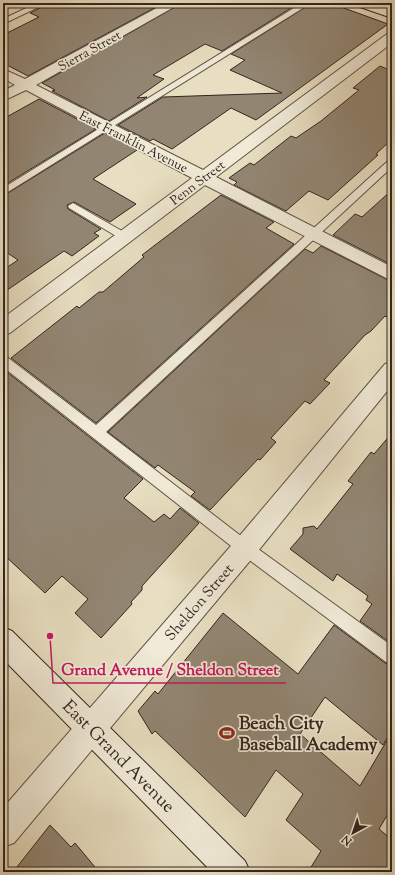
<svg xmlns="http://www.w3.org/2000/svg" width="395" height="875" font-family="'Sorts Mill Goudy',serif">
	<style>
		.building { fill: #928673; stroke: #34251e }
		.lines { fill: none; stroke-linecap: round; stroke-linejoin: round }
		.service-casing { stroke: #615447; stroke-width: 2 }
		.minor-casing { stroke: #615447; stroke-width: 2 }
		.secondary-casing { stroke: #34251e; stroke-width: 2 }
		.service { fill: #f0ead7; fill-rule: evenodd }
		.minor { fill: #f0ead7; fill-rule: evenodd }
		.secondary { fill: #f0ead7; fill-rule: evenodd }
		.labels { text-anchor: middle; stroke-width: 3.5; stroke-linejoin: round; paint-order: stroke }
		.far-street-label { font-size: 13px; fill: #34251e; stroke: #f0ead7 }
		.street-label { font-size: 15px; fill: #34251e; stroke: #f0ead7 }
		.near-poi-label { font-size: 18px; font-weight: bold; fill: #34251e; stroke: #f0ead7; text-anchor: start }
		.near-street-label { font-size: 18px; fill: #34251e; stroke: #f0ead7 }
		.leader { fill: none; stroke: #c2185b; stroke-width: 1.5 }
		.callout-dot { fill: #c2185b; stroke: #f0ead7; stroke-width: 1.5 }
		.callout-label { font-size: 16px; text-anchor: middle; font-weight: bold; fill: #c2185b; stroke: #f0ead7; stroke-width: 3.5; stroke-linejoin: round; paint-order: stroke }
	</style>
	<rect width="100%" height="100%" fill="#e8dfc2"/>
	<filter id="stains"><feTurbulence type="fractalNoise" baseFrequency=".005" numOctaves="4"/><feColorMatrix values="0 0 0 0 .2 0 0 0 0 .09 0 0 0 0 .02 0 0 0 .5 -.17"/></filter>
	<radialGradient id="worn" r=".72"><stop offset=".6" stop-color="#630" stop-opacity="0"/><stop offset="1" stop-color="#630" stop-opacity=".3"/></radialGradient>
	<g class="building">
		<path d="M50,3H150L156,7L28,76L3,63V35L39,17L30,13Z"/>
		<path d="M182,3H299L222,51L205,44L153,75L164,79L137,98L147,97L109,121L52,91L55,90L42,83Z"/>
		<path d="M312,3H330L388,24L256,120L231,108L172,149L153,139L150,141L118,125L163,97L282,93L230,70L245,60L231,54Z"/>
		<path d="M380,66L392,71V139L376,154L378,155L328,200L309,191L286,211L234,185L237,182L229,178L250,163L254,165L291,136L296,138L321,121L359,90L353,88Z"/>
		<path d="M39,99L96,129L3,186V119Z"/>
		<path d="M105,133L137,150L93,179L136,204L110,222L74,202L67,205L68,209L101,229L94,233L99,236L72,256L64,251L3,293V270L18,260L3,250V196Z"/>
		<path d="M392,190V265L333,235L355,214L362,217Z"/>
		<path d="M221,195L274,222L266,228L294,244L96,423L11,358L77,306L79,308L99,292H103L144,257L142,255Z"/>
		<path d="M321,246L392,282V320L385,316L371,331L365,335L324,380L330,383L310,404L305,401L271,438L276,442L260,460L258,459L210,510L191,496L195,492L158,465L155,468L108,432L305,249L313,253Z"/>
		<path d="M3,369L143,479L124,498L154,522L164,514L170,519L180,508L199,523L142,586V590L131,602L132,604L101,638L75,613L88,599L62,576L45,593L3,554Z"/>
		<path d="M392,433V644L360,621L372,604L366,600L368,596L337,574L333,581L290,549L303,534V528L314,526L317,529L353,484L348,481L371,452L374,454Z"/>
		<path d="M223,613L298,674L334,625L385,663L392,665V730L383,745L325,697L300,734L360,786L392,732V807L379,829L392,840V872H308L321,851L286,820L303,794L276,770L245,817L155,731L152,734L138,711L155,691L158,694Z"/>
		<path d="M50,825L71,847L75,843L99,872H13Z"/>
	</g>
	<g class="lines">
		<defs>
			<g id="service">
				<path d="M37,3H47L3,24V19Z"/>
				<path d="M151,3H162L170,7L166,9Z"/>
				<path d="M302,3H311L3,195V188Z"/>
				<path d="M392,159V167L106,432L250,543L392,646V664L386,662L240,553L3,367V355L7,357L96,425L389,160Z"/>
				<path d="M73,203L129,235L130,237L129,239H121L69,208L68,206Z"/>
			</g>
			<g id="minor">
				<path d="M166,3H181L36,85L203,170L387,34L392,33V43L216,177L392,267V281L205,185L10,333L3,335V318L192,178L26,90L3,101V91L15,85L3,78V69L25,79Z"/>
				<path d="M392,362V385L254,556L14,843L3,847V808L236,540L385,364Z"/>
			</g>
			<g id="secondary">
				<path d="M355,3H373L392,10V18L357,6Z"/>
				<path d="M3,627L12,631L245,861L250,872H212L3,659Z"/>
			</g>
		</defs>
		<use href="#service" class="service-casing"/>
		<use href="#minor" class="minor-casing"/>
		<use href="#secondary" class="secondary-casing"/>
		<use href="#service" class="service"/>
		<use href="#minor" class="minor"/>
		<use href="#secondary" class="secondary"/>
	</g>
	<defs>
		<symbol id="stadium-bare" viewBox="-9 -9 18 18"><path d="M0-5a6.5 5 0 1 0 0 10a6.5 5 0 1 0 0-10ZM-3.5-1.8h7v3.6h-7Z" fill="#8f2418" stroke="#f0ead7" stroke-width="2.5" paint-order="stroke"/></symbol>
	</defs>
	<g fill-rule="evenodd">
		<use href="#stadium-bare" x="216" y="722" width="22" height="22"/>
	</g>
	<g class="labels">
		<g class="far-street-label">
			<text transform="translate(89 50) rotate(-29)" y="5">Sierra Street</text>
			<text transform="translate(134 141) rotate(27)" y="5">East Franklin Avenue</text>
			<text transform="translate(197 182) rotate(-37)" y="5">Penn Street</text>
		</g>
		<g class="street-label">
			<text transform="translate(199 602) rotate(-49)" y="5">Sheldon Street</text>
		</g>
		<g class="near-poi-label">
			<text x="239" y="729">Beach City<tspan x="239" dy="21">Baseball Academy</tspan></text>
		</g>
		<g class="near-street-label">
			<text transform="translate(119 756) rotate(45)" y="6">East Grand Avenue</text>
		</g>
	</g>
	<path class="leader" d="M50 636L53 683H286"/>
	<circle class="callout-dot" cx="50" cy="636" r="4"/>
	<g class="callout-label">
		<text x="170" y="675">Grand Avenue / Sheldon Street</text>
	</g>
	<rect width="395" height="875" fill="none" stroke="#e8dfc2" stroke-width="16"/>
	<rect x="4" y="4" width="387" height="867" fill="none" stroke="#34251e" stroke-width="2"/>
	<rect x="8" y="8" width="379" height="859" fill="none" stroke="#34251e"/>
	<g transform="translate(353 833) rotate(220)" stroke="#f0ead7" stroke-width="3" paint-order="stroke">
	<path d="M0-3L7 15L0 10L-7 15Z" fill="#34251e"/>
	<text y="-6" font-size="11" font-weight="bold" text-anchor="middle" fill="#34251e">N</text>
	</g>
	<rect width="100%" height="100%" filter="url(#stains)"/>
	<rect width="100%" height="100%" fill="url(#worn)"/>
</svg>
